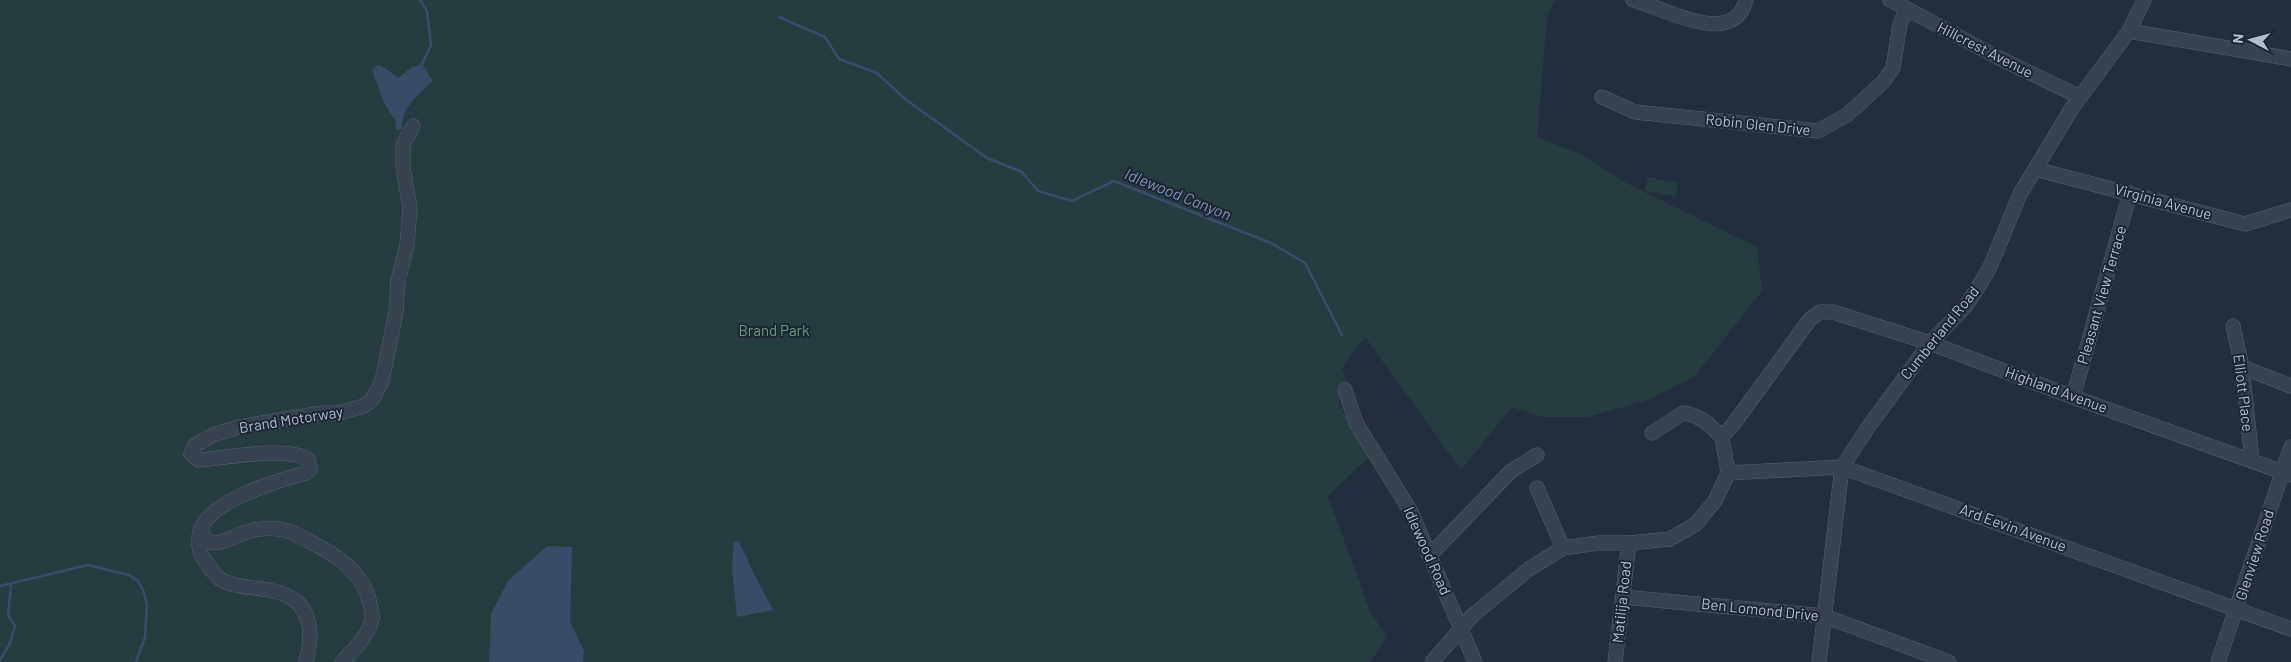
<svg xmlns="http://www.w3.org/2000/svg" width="2291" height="662" font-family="Barlow,sans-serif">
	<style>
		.green { fill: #263c3f }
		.water { fill: #394c67 }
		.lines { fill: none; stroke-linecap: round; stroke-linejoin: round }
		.stream { stroke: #394c67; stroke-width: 2.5 }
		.minor-casing { stroke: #565f6c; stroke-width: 15 }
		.minor { stroke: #38414e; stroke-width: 14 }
		.labels { text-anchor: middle; stroke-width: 4; stroke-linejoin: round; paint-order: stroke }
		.street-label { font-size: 15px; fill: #b4bcc9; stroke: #1d2633 }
		.park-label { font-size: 15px; fill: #6b9a76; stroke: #1d2633 }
		.water-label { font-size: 16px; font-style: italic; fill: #7c92b1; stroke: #1d2633 }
	</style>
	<rect width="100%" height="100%" fill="#242f3e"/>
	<g class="green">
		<path d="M0,0H1555L1547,17L1537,137L1580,154L1632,186L1757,247L1762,291L1695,376L1647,400L1588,417H1542L1512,407L1461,470L1365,337L1344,364L1342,371L1350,385L1339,391V405L1369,457L1328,496L1370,611L1387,637L1370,662H0Z"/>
		<path d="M1648,177L1678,183L1676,197L1645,191Z"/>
	</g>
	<g class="water">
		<path d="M422,64L433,81C419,94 400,109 402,129L396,130L395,120L384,103L372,70L378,65L385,68L398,78L412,67Z"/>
		<path d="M739,541L753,572L773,610L737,617L732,569L734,542Z"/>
		<path d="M547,546L572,547L570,622L584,651L583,662H489L491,614L508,581Z"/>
	</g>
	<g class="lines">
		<g class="stream">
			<path d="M420,0L427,11L431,45L422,64"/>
			<path d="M779,17L825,37L839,59L877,73L905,99L987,158L1022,172L1038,191L1072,201L1114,181L1271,243L1305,263L1342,335"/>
			<path d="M0,586L88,565L129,575L138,581L144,592L147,606L145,637L136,662"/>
			<path d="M0,660L10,643L15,626L8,615L11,585"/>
		</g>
		<defs>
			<g id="minor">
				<path d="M1633,0C1664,8 1733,49 1746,0"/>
				<path d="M1890,0L1997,57L2080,97"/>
				<path d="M2129,31L2291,59"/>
				<path d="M1602,97L1635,112L1818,131L1847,115L1883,82L1893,68L1900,24L1906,10"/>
				<path d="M2035,169L2245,224L2291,210"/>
				<path d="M2233,326L2242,367L2252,460"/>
				<path d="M2242,367L2291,386"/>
				<path d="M1345,390L1356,423L1411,512L1475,662"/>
				<path d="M2073,397L2130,193"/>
				<path d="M1652,433L1683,413C1700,415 1710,425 1722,437"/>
				<path d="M1728,473L1842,467L2291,629"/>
				<path d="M1537,488L1563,548"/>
				<path d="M201,527C207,557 231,536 247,532C259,528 276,527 288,531C295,533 302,538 309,541C336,555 364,572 370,604C371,609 373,615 372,619C369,636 353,650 342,662"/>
				<path d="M1428,554L1435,550L1511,471L1537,455"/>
				<path d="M1623,597L1824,616L1949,662"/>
				<path d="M306,662C311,643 314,620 299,604C277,583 245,592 223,581C214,576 209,566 203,558C199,552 199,548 199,540C197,503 277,481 306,473L310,469L308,459C284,446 227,458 199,460L191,454L195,445L213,435L239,427L322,413H338L364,406L372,400L382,381L396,312L398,281L407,245L410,208L403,167V145L413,126"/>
				<path d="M1432,662L1473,615L1529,569L1563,548L1598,543H1629L1670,539L1696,524L1715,501L1728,473L1722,437L1732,426L1810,319L1820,312H1833L1930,343L2073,397L2291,475"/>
				<path d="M1615,662L1629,543"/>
				<path d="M1819,662L1842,467L1869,426L1930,343L1964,308L1977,289L1990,267L2020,194L2072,108L2129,31L2144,0"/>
				<path d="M2218,662L2291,447"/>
			</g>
		</defs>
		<use href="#minor" class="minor-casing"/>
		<use href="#minor" class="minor"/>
	</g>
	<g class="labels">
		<g class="street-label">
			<text transform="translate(1985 50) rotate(27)" y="5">Hillcrest Avenue</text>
			<text transform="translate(1758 125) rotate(6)" y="5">Robin Glen Drive</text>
			<text transform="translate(2163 202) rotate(15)" y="5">Virginia Avenue</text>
			<text transform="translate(2102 295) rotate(-74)" y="5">Pleasant View Terrace</text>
			<text transform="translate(1940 333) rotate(-51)" y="5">Cumberland Road</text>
			<text transform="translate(2056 390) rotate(20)" y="5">Highland Avenue</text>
			<text transform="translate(2243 393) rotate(83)" y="5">Elliott Place</text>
			<text transform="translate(291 420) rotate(-9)" y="5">Brand Motorway</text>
			<text transform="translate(2013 528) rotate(20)" y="5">Ard Eevin Avenue</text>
			<text transform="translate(1427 551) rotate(66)" y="5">Idlewood Road</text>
			<text transform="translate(2255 555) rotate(-72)" y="5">Glenview Road</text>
			<text transform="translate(1622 602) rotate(-84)" y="5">Matilija Road</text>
			<text transform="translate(1760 610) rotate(6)" y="5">Ben Lomond Drive</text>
		</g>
		<g class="park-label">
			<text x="774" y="336">Brand Park</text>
		</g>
		<g class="water-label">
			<text transform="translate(1178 194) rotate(22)" y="6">Idlewood Canyon</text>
		</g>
	</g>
	<g transform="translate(2251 40) rotate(276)" stroke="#1d2633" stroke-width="4" paint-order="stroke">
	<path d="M0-4L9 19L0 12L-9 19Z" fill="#b4bcc9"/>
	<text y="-8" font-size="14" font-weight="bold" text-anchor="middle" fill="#b4bcc9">N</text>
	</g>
</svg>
